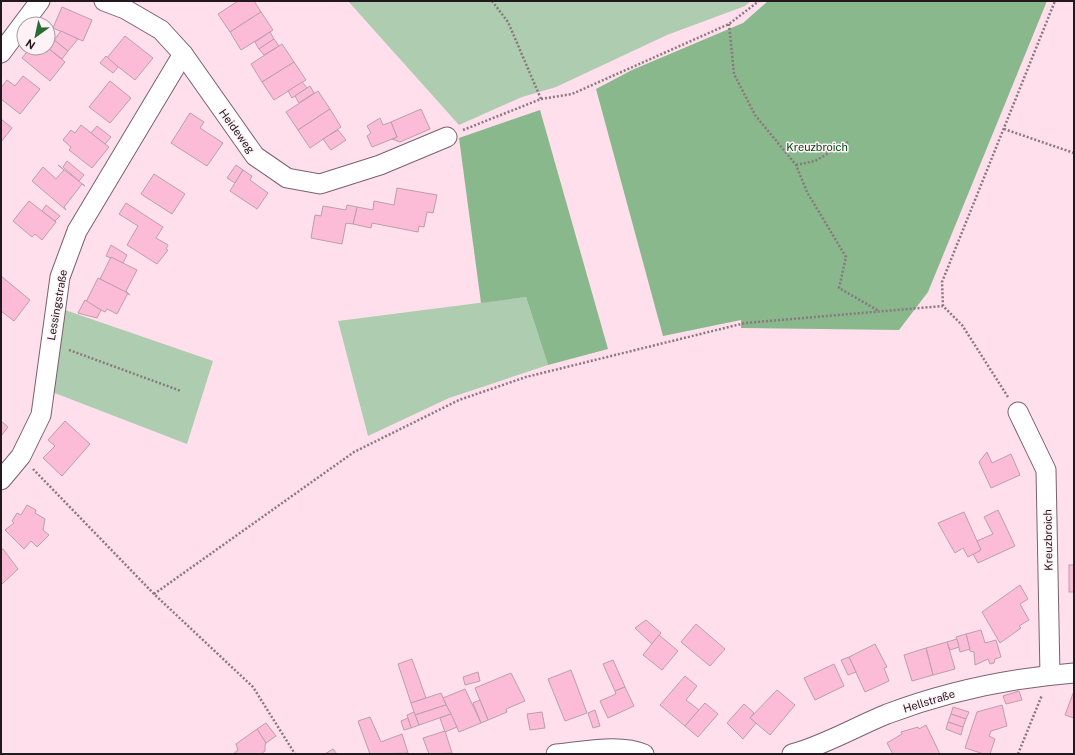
<svg xmlns="http://www.w3.org/2000/svg" width="1075" height="755" font-family="'Public Sans',sans-serif">
	<style>
		.green { fill: #aeccaf }
		.forest { fill: #89b88c }
		.building { fill: #fcbcd7; stroke: #bb9faa }
		.lines { fill: none; stroke-linecap: round; stroke-linejoin: round }
		.minor-casing { stroke: #7b616c; stroke-width: 21 }
		.path { stroke: #8b777f; stroke-width: 2.5; stroke-dasharray: 2 2; stroke-linecap: butt }
		.minor { stroke: #fff; stroke-width: 19 }
		.labels { text-anchor: middle; stroke-width: 3; stroke-linejoin: round; paint-order: stroke }
		.street-label { font-size: 11px; fill: #23181d; stroke: #fff2f7 }
		.park-label { font-size: 11px; fill: #004b13; stroke: #fff2f7 }
	</style>
	<rect width="100%" height="100%" fill="#fedfeb"/>
	<g class="green">
		<path d="M348,1H751L745,6L667,35L556,87L522,97L459,125Z"/>
		<path d="M526,297L548,365L449,398L368,436L338,321Z"/>
		<path d="M65,310L213,361L187,444L52,392Z"/>
	</g>
	<g class="forest">
		<path d="M768,1H1047L928,292L899,330L741,328V320L663,336L596,89L632,70L743,23Z"/>
		<path d="M540,110L608,349L548,365L526,297L481,303L459,138Z"/>
	</g>
	<g class="building">
		<path d="M238,1H254L261,12L230,32L218,14Z"/>
		<path d="M62,7L92,20L83,41L53,28Z"/>
		<path d="M261,12L273,30L241,50L230,32Z"/>
		<path d="M61,31L78,39L68,51L54,40Z"/>
		<path d="M270,32L274,39L259,49L255,42Z"/>
		<path d="M125,36L153,58L135,80L107,58Z"/>
		<path d="M274,39L279,46L264,55L259,49Z"/>
		<path d="M54,40L68,51L62,59L48,48Z"/>
		<path d="M282,44L294,62L262,82L251,64Z"/>
		<path d="M30,48H48L65,62L50,81L22,58Z"/>
		<path d="M106,56L118,67L113,73L100,63Z"/>
		<path d="M294,62L306,80L274,100L262,82Z"/>
		<path d="M23,76L40,89L20,114L1,99V88L7,80L15,86Z"/>
		<path d="M110,81L131,98L110,123L89,107Z"/>
		<path d="M302,82L307,88L292,98L288,91Z"/>
		<path d="M310,86L314,93L299,103L295,96Z"/>
		<path d="M318,91L330,109L298,130L286,112Z"/>
		<path d="M330,109L341,127L310,148L298,130Z"/>
		<path d="M421,109L430,129L400,142L392,139L397,137L391,122Z"/>
		<path d="M190,113L204,122L200,128L223,143L207,166L171,143Z"/>
		<path d="M380,118L383,125L391,122L397,137L372,147L367,136L371,133L367,126Z"/>
		<path d="M1,119L12,128L1,142Z"/>
		<path d="M81,125L109,147L92,168L69,150L71,147L63,140L71,130L75,133Z"/>
		<path d="M97,126L111,137L105,144L91,133Z"/>
		<path d="M338,130L346,140L331,150L323,139Z"/>
		<path d="M67,161L84,175L79,181L63,167Z"/>
		<path d="M58,165L85,186L82,184L64,207L66,210L32,181L43,167L56,179L64,170Z"/>
		<path d="M236,165L243,170L235,183L227,178Z"/>
		<path d="M243,170L252,176L250,180L268,193L257,209L230,191Z"/>
		<path d="M154,174L185,194L172,214L141,194Z"/>
		<path d="M397,188L437,195L433,213L427,212L424,227L419,226L418,232L372,223L371,228L353,224L357,207L373,210L374,201L394,205Z"/>
		<path d="M29,201L56,222L42,240L35,234L32,237L13,221Z"/>
		<path d="M126,203L163,227L156,238L168,245L166,249L168,250L157,264L127,245L138,226L119,214Z"/>
		<path d="M46,205L60,216L55,221L42,211Z"/>
		<path d="M347,205L357,207L353,224L346,223L342,244L311,238L315,215L321,216L323,206L346,210Z"/>
		<path d="M111,245L127,255L123,263L106,256Z"/>
		<path d="M111,257L137,270L126,291L130,295L100,279Z"/>
		<path d="M1,276L30,300L14,321L1,311Z"/>
		<path d="M98,278L128,293L117,314L107,309L105,312L86,302Z"/>
		<path d="M85,300L101,310L97,318L78,313Z"/>
		<path d="M1,421L8,427L1,436Z"/>
		<path d="M65,421L90,444L62,476L43,458L55,446L48,440Z"/>
		<path d="M987,452L992,463L1011,454L1020,475L991,488L979,462Z"/>
		<path d="M27,505L36,510L35,513L45,519L43,530L49,535L37,547L31,541L24,549L5,530L14,523L12,521L17,513L21,515Z"/>
		<path d="M998,510L1015,546L978,563L973,554L981,550L977,541L993,534L984,517Z"/>
		<path d="M964,512L981,550L968,557L963,548L955,553L938,523Z"/>
		<path d="M3,549L18,569L1,585V550Z"/>
		<rect x="1069" y="565" width="5" height="27"/>
		<path d="M1020,585L1028,599L1020,604L1029,620L1019,626L1021,628L1000,643L982,612Z"/>
		<path d="M646,620L661,633L652,644L635,628Z"/>
		<path d="M696,624L725,649L710,666L681,642Z"/>
		<path d="M981,630L985,643L996,640L1001,657L995,659L994,663L990,664L988,659L975,665L974,652L970,651L966,634Z"/>
		<path d="M966,634L970,649L960,652L956,637Z"/>
		<path d="M659,635L678,651L662,670L643,655Z"/>
		<path d="M957,639L959,647L950,650L947,642Z"/>
		<path d="M947,642L955,669L933,675L926,648Z"/>
		<path d="M875,644L887,667L884,668L889,681L865,692L849,657Z"/>
		<path d="M926,648L933,675L912,681L904,655Z"/>
		<path d="M849,657L856,672L848,675L841,660Z"/>
		<path d="M412,659L426,698L411,703L398,664Z"/>
		<path d="M613,660L625,687L615,691L603,664Z"/>
		<path d="M834,664L844,686L815,700L804,678Z"/>
		<path d="M571,670L587,713L565,721L548,679Z"/>
		<path d="M478,672L480,681L465,685L463,677Z"/>
		<path d="M511,673L525,701L506,709L507,712L488,720L475,688Z"/>
		<path d="M685,676L697,686L686,700L699,710L685,726L660,705Z"/>
		<path d="M625,687L634,706L608,718L600,701L616,694L615,691Z"/>
		<path d="M465,689L481,723L459,732L443,698Z"/>
		<path d="M777,690L795,705L770,735L750,718Z"/>
		<path d="M1019,691L1022,700L1006,704L1003,696Z"/>
		<path d="M1074,691V718L1065,715Z"/>
		<path d="M441,693L446,705L415,715L411,703Z"/>
		<path d="M480,700L488,720L481,723L473,703Z"/>
		<path d="M705,703L718,714L698,737L685,726Z"/>
		<path d="M744,704L754,713L750,718L756,723L743,739L727,723Z"/>
		<path d="M446,705L451,714L419,725L415,715Z"/>
		<path d="M1002,705L1007,726L991,731L989,736L995,739L990,754H984L965,748L977,712Z"/>
		<path d="M953,707L969,712L966,719L951,714Z"/>
		<path d="M595,710L600,726L593,728L588,713Z"/>
		<path d="M414,712L419,725L411,728L407,715Z"/>
		<path d="M542,712L545,728L530,730L527,714Z"/>
		<path d="M451,714L457,727L445,732L440,718Z"/>
		<path d="M951,714L966,719L963,727L948,722Z"/>
		<path d="M370,717L381,742L402,734L408,753L370,754L358,721Z"/>
		<path d="M408,718L411,728L404,730L401,721Z"/>
		<path d="M948,722L963,727L961,735L946,729Z"/>
		<path d="M266,723L276,736L266,743L257,729Z"/>
		<path d="M926,725L940,754H893L887,743L902,734L901,732L918,727L919,729Z"/>
		<path d="M257,729L266,743L265,745V751L261,754H233L238,750L236,744Z"/>
		<path d="M445,731L452,753L429,754L423,738Z"/>
		<path d="M333,749L337,754H325Z"/>
	</g>
	<g class="lines">
		<defs>
			<g id="minor">
				<path d="M104,1L125,9L161,30L183,54L255,156L287,178L320,184L380,165L447,137"/>
				<path d="M1,53L40,1"/>
				<path d="M1018,412L1046,470L1050,675"/>
				<path d="M1,480L21,456L41,415L60,277L77,231L183,54"/>
				<path d="M556,754C583,752 619,743 644,754"/>
				<path d="M792,754C825,745 855,727 887,714C945,692 1012,678 1074,673"/>
			</g>
		</defs>
		<use href="#minor" class="minor-casing"/>
		<g class="path">
			<path d="M492,1L508,22L541,99"/>
			<path d="M729,24L734,74L755,115L796,165L807,192L846,257L839,288L879,311"/>
			<path d="M1004,129L1074,153"/>
			<path d="M463,130L541,99L572,94L729,24L759,1"/>
			<path d="M796,165L815,161L848,142"/>
			<path d="M69,350L181,391"/>
			<path d="M1008,397L962,325L943,306L942,282L1055,1"/>
			<path d="M33,469L154,594L253,687L295,754"/>
			<path d="M154,594L354,452L459,400L526,377L745,323L943,306"/>
			<path d="M1018,754L1042,695"/>
		</g>
		<use href="#minor" class="minor"/>
	</g>
	<g class="labels">
		<g class="street-label">
			<text transform="translate(237 131) rotate(54)" y="4">Heideweg</text>
			<text transform="translate(57 305) rotate(-80)" y="4">Lessingstraße</text>
			<text transform="translate(1048 540) rotate(-91)" y="4">Kreuzbroich</text>
			<text transform="translate(929 701) rotate(-17)" y="4">Hellstraße</text>
		</g>
		<g class="park-label">
			<text x="817" y="151">Kreuzbroich</text>
		</g>
	</g>
	<rect width="1075" height="755" fill="none" stroke="#23181d" stroke-width="4"/>
	<g transform="translate(36 36) rotate(213)"><circle r="19" fill="#fff2f7" stroke="#a79ba0"/>
	<path d="M0-3L7 15L0 10L-7 15Z" fill="#2a6b34"/>
	<text y="-6" font-size="11" font-weight="bold" text-anchor="middle" fill="#23181d">N</text>
	</g>
</svg>
